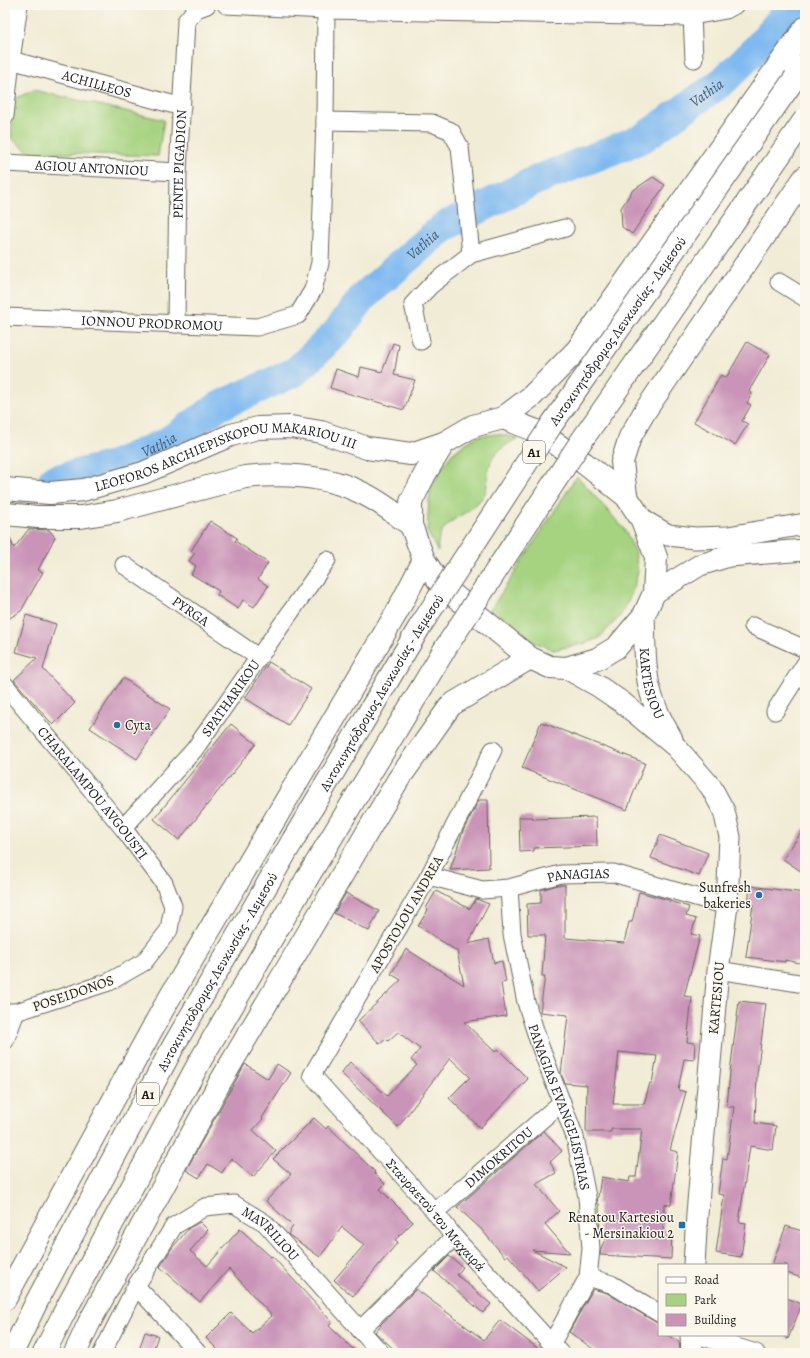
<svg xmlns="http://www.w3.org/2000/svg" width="810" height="1358" font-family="Alegreya,serif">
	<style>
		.green { fill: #a6d380; stroke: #61784e }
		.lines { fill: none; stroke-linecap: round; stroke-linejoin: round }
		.river { stroke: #7eb9f0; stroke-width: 30 }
		.building { fill: #ca94b8; fill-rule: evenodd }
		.minor-casing { stroke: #67655d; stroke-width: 19 }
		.tertiary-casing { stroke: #67655d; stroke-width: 23 }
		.secondary-casing { stroke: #67655d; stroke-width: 24 }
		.trunk-casing { stroke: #67655d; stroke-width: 24 }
		.minor { stroke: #fff; stroke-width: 17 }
		.tertiary { stroke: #fff; stroke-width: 21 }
		.secondary { stroke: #fff; stroke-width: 22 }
		.trunk { stroke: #fff; stroke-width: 22 }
		.trunk-bridge-casing { stroke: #67655d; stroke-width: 24; stroke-linecap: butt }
		.trunk-bridge { stroke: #fff; stroke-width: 22 }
		.poi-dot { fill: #1f6fb2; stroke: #fbf7ec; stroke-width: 1.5 }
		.labels { text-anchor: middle; stroke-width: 3; stroke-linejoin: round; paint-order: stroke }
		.shield { fill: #fbf7ec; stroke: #5f5e5a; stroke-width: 1 }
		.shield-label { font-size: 13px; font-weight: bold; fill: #1c1c1c }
		.street-label { font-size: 14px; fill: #1c1c1c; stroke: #fbf7ec }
		.poi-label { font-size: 14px; fill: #1c1c1c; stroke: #fbf7ec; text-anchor: end }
		.water-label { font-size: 15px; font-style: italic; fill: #435b71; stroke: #fbf7ec }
	</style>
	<rect width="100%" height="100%" fill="#fbf7ec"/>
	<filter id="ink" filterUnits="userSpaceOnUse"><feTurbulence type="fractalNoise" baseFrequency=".025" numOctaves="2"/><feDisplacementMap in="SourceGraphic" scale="8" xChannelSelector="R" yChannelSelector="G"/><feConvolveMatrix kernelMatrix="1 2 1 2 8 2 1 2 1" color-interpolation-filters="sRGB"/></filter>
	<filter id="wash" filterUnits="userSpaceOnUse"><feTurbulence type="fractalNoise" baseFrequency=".012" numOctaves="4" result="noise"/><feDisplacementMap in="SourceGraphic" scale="16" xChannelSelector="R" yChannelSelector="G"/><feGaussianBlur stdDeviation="0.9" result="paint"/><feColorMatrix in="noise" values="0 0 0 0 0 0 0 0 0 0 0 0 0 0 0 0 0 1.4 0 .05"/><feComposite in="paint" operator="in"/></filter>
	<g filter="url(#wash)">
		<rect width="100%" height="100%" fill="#f1ecd5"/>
		<g class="green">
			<path d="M34,90L164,120L158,156L29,152L11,138L12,100Z"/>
			<path d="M498,434L518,438C506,445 492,452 489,468C488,477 488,486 484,495C470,518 434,519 438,552L427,531L429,500L432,485L441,469L452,454L466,443L478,436Z"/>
			<path d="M577,476L624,529L635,551L638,572L632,593L620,616L599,638L586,643L553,650L505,630L489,612Z"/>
		</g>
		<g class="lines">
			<path class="river" id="s1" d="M53,480L113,465L165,443L219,406L295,372L337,332L363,297L443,227L534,181L643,138L722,82L758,47L793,5"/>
		</g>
		<g id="blocks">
			<g class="building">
				<path d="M653,177L665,185L632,234L622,227L621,208L632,191Z"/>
				<path d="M747,342L770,355L749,391L752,393L747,403L751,405L742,421L748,424L735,445L694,422L721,375L726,378Z"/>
				<path d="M393,343L399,345L394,375L415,380L404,410L330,388L336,369L359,377L361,367L382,372Z"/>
				<path d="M210,521L237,538L235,541L268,563L258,579L268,586L254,607L243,600L238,609L217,595L219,591L191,574L196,566L189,561L195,553L191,551Z"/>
				<path d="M5,528L14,548L29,529L49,530L55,537L38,570L43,572L21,611L5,621Z"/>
				<path d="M26,615L56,624L43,669L75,703L53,725L14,680L37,658L16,652Z"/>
				<path d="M269,662L311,689L288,725L245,698Z"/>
				<path d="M123,678L170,709L137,759L90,728Z"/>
				<path d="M541,722L645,763L627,810L522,768Z"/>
				<path d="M231,724L256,744L179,840L154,819Z"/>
				<path d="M479,800H488L489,868L450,870L463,831Z"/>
				<path d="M519,817H533V819L596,817L597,846L534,848V851L520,852Z"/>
				<path d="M805,827V874L783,859Z"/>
				<path d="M660,835L708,853L699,876L651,858Z"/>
				<path d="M557,885H565V938L624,943L629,922H632L639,892L669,900V901L689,907L686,916L696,919L691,934L700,936L684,996L692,997L687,1042L695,1043L694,1060L684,1059L678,1090L686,1092L670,1150L678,1152L671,1205L664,1204L663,1233H672L671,1259L600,1255L601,1248L610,1229L600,1238L599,1204L597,1203L601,1177L629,1182L630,1177H636L642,1129H611V1132H586L587,1085L565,1083L561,1074L568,1015L540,1012L545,976H542L545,935H528L527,904L541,903V890ZM619,1052L657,1056L652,1083H650L644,1104H613Z"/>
				<path d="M750,886L805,893V964L785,960V962L746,957L753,904H748Z"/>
				<path d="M436,891L470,909L476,899L489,904L468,944L489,939L494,963L502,961L506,982L501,983L506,1016L464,1022L495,1052L498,1049L528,1079L480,1128L449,1098L470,1077L450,1058L398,1127L341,1073L350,1062L387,1096L417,1065L411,1060L420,1049L398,1032L388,1041L386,1039L380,1044L358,1021L401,980L391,974L406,949L464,985L457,951L418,926L428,910L426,908Z"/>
				<path d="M346,893L379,911L369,931L334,913Z"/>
				<path d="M739,1001L766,1004L757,1074L755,1123L776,1126L773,1150L750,1146L739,1222L746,1223L741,1257L716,1253L724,1195L718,1194L723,1158L727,1159L734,1107H727L730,1072Z"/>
				<path d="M245,1064L268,1079L277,1064L291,1073L262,1118L263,1119L253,1130L276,1151L253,1177L231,1158L222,1173L208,1164L199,1178L186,1170Z"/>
				<path d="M314,1118L326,1129L328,1126L375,1172L374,1173L385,1184L380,1189L413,1222L395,1240L398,1242L353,1296L334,1280L364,1245L342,1227L320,1257L289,1235L288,1234L293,1226L266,1201L291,1174L273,1159Z"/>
				<path d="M544,1131L562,1151L550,1162L556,1173L536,1184L559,1211L545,1224L570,1253L532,1250L566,1267L538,1291L508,1255L505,1257L481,1229L457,1207Z"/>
				<path d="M200,1222L208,1230L190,1251L207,1266L240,1229L271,1257L272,1256L332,1322L329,1326L357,1353H221L206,1338L231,1313L252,1333L272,1316L229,1269L200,1302L160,1267L172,1248L189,1228Z"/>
				<path d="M786,1226L805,1232V1279L787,1273V1265H772Z"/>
				<path d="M449,1256L463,1267L457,1275L491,1304L483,1313L434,1271Z"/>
				<path d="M416,1289L484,1340L500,1320L544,1353H398L375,1332L381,1325H380Z"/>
				<path d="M593,1289L607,1293L659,1324V1335H669L679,1342L680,1350L678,1353H599L569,1332Z"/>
				<path d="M787,1298L802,1304L788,1339H787Z"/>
				<path d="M145,1332L158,1336L152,1353H138Z"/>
			</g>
		</g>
	</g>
	<g filter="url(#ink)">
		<use href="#blocks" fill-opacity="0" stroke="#67655d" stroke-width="1"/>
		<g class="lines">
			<defs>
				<g id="minor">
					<path d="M226,5L326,10L687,17L726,10L735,5"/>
					<path d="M692,16L694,59"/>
					<path id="s2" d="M11,60L182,107"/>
					<path d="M5,116L11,60L19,5"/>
					<path d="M325,121L432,123L451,131L460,147L471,254"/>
					<path id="s3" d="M5,163L178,172"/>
					<path d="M779,282L805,298"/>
					<path id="s4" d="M5,317L257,327L298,315L313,290L320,263L325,121L326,10"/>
					<path id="s5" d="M176,324L178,172L186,21L196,9L207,5"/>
					<path d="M421,341L413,304L431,285L471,254L565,228"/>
					<path id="s6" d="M124,565L258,657"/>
					<path d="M753,626L805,649"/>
					<path id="s7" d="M5,685L123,828L164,883L173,906L169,930L144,962L109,982L16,1012H5"/>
					<path d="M775,711L805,664"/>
					<path id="s8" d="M493,750L429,876L312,1075L435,1212L454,1237L560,1353"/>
					<path id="s9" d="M123,828L194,750L327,560"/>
					<path id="s10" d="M429,876L482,890L509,888L561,874L613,873L727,906"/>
					<path id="s11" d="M509,888L512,934L526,1002L540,1046L575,1137L587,1197L591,1249L588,1277L552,1343"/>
					<path d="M718,970L805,984"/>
					<path d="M5,1041L16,1012"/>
					<path id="s12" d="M435,1212L562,1102"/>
					<path d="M588,1277L611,1284L659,1313"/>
					<path d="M136,1286L198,1353"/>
					<path d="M360,1330L454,1237"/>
					<path d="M697,1335L756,1353"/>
					<path id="s13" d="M102,1353L136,1286L174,1226L205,1207L234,1204L265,1223L381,1353"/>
				</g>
				<g id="tertiary">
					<path d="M642,520L668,535L695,538L728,537L805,524"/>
					<path d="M654,593L700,565L729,556L805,550"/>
					<path id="s14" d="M644,615C645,639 644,663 649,686C653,704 663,724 672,739"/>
					<path d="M566,668L598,686L623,703L676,747L711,787L724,811L730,837L727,906L718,970L697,1214L694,1265"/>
					<path d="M691,1335L692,1353"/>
				</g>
				<g id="secondary">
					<path d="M503,418L539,432L584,463L626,496L642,520L656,557L654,593L644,615L617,647L597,659L566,668L550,667L530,658L440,584L424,560L411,525V502L425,474L444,443L473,426Z"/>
					<path id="s15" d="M5,489L50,493L83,490L143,473L231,435L258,428L291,427L321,432L367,448L411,454L444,443"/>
					<path d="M5,514L38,517H81L117,511L245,477C284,473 326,475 362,493C380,501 395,514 411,525"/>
				</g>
				<g id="trunk">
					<path d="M795,78L805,65"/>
					<path d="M503,418L532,396L577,350L805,28"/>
					<path d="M626,496L622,462L630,437L645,411L805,177"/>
					<path d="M5,1299L163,1009L397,612L424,560"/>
					<path id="s16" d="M12,1353L37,1301L174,1045L293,840"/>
					<path d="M44,1353L63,1315L200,1061L306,880"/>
					<path d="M75,1353L89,1323L219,1084L398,780L451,705L530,658"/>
				</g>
			</defs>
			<use href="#minor" class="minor-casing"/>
			<use href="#tertiary" class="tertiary-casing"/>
			<use href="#secondary" class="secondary-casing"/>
			<use href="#trunk" class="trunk-casing"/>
			<use href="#minor" class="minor"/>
			<use href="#tertiary" class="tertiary"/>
			<use href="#secondary" class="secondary"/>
			<use href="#trunk" class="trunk"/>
			<defs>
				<g id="trunk-bridge">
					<path id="s17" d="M293,840L419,628L552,424L795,78"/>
					<path d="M306,880L446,647L580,443L805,119"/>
				</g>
			</defs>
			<use href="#trunk-bridge" class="trunk-bridge-casing"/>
			<use href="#trunk-bridge" class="trunk-bridge"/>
		</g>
	</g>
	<g class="poi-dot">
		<circle cx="117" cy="725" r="4"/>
		<circle cx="759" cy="895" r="4"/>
		<rect x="678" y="1221" width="8" height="8" rx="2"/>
	</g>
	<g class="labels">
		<g class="shield">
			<rect x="523" y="441" width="22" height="22" rx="3"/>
			<rect x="137" y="1083" width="22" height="22" rx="3"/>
		</g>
		<g class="shield-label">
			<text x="534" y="457">A1</text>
			<text x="148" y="1099">A1</text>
		</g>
		<g class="street-label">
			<text dy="5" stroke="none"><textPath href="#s2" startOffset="89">ACHILLEOS</textPath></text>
			<text dy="5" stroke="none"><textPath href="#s5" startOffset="160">PENTE PIGADION</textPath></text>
			<text dy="5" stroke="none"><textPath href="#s3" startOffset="87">AGIOU ANTONIOU</textPath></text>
			<text dy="5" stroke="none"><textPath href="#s4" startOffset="147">IONNOU PRODROMOU</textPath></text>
			<text dy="5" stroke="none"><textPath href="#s17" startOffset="604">Αυτοκινητόδρομος Λευκωσίας - Λεμεσού</textPath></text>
			<text dy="5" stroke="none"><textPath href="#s15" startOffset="228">LEOFOROS ARCHIEPISKOPOU MAKARIOU III</textPath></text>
			<text dy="5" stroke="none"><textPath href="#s6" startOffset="81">PYRGA</textPath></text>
			<text dy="5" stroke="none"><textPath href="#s14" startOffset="69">KARTESIOU</textPath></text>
			<text dy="5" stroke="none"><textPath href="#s17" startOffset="172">Αυτοκινητόδρομος Λευκωσίας - Λεμεσού</textPath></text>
			<text dy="5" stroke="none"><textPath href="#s9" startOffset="169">SPATHARIKOU</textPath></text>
			<text dy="5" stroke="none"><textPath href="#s7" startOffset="139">CHARALAMPOU AVGOUSTI</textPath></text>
			<text dy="5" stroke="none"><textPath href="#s10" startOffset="153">PANAGIAS</textPath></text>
			<text transform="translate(406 914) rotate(-60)" y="5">APOSTOLOU ANDREA</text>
			<text dy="5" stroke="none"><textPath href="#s16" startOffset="433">Αυτοκινητόδρομος Λευκωσίας - Λεμεσού</textPath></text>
			<text transform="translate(73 993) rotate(-19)" y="5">POSEIDONOS</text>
			<text transform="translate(716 998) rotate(-85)" y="5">KARTESIOU</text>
			<text dy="5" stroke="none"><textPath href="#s11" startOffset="226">PANAGIAS EVANGELISTRIAS</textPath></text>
			<text dy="5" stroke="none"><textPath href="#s12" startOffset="84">DIMOKRITOU</textPath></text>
			<text dy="5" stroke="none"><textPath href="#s8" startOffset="559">Σταυραετού του Μαχαιρά</textPath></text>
			<text dy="5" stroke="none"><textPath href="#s13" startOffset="259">MAVRILIOU</textPath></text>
		</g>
		<g class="poi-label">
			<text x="125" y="730" text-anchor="start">Cyta</text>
			<text x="751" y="892">Sunfresh<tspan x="751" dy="16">bakeries</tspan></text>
			<text x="674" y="1222">Renatou Kartesiou<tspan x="674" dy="16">- Mersinakiou 2</tspan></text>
		</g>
		<g class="water-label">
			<text dy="5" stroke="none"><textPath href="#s1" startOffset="772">Vathia</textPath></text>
			<text dy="5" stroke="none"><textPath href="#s1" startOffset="448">Vathia</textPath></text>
			<text dy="5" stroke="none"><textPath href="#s1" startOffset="112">Vathia</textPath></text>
		</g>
	</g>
	<rect width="810" height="1358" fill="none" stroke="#fbf7ec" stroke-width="20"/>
	<rect x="658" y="1264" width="130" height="72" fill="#fbf7ec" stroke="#a29f99"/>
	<rect x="666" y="1277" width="20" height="6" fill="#ffffff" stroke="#a29f99"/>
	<text x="694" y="1284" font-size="12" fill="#1c1c1c">Road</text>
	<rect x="666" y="1294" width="20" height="12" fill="#a6d380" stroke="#a29f99"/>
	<text x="694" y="1304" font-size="12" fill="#1c1c1c">Park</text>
	<rect x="666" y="1314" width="20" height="12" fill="#ca94b8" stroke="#a29f99"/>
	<text x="694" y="1324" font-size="12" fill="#1c1c1c">Building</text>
</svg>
